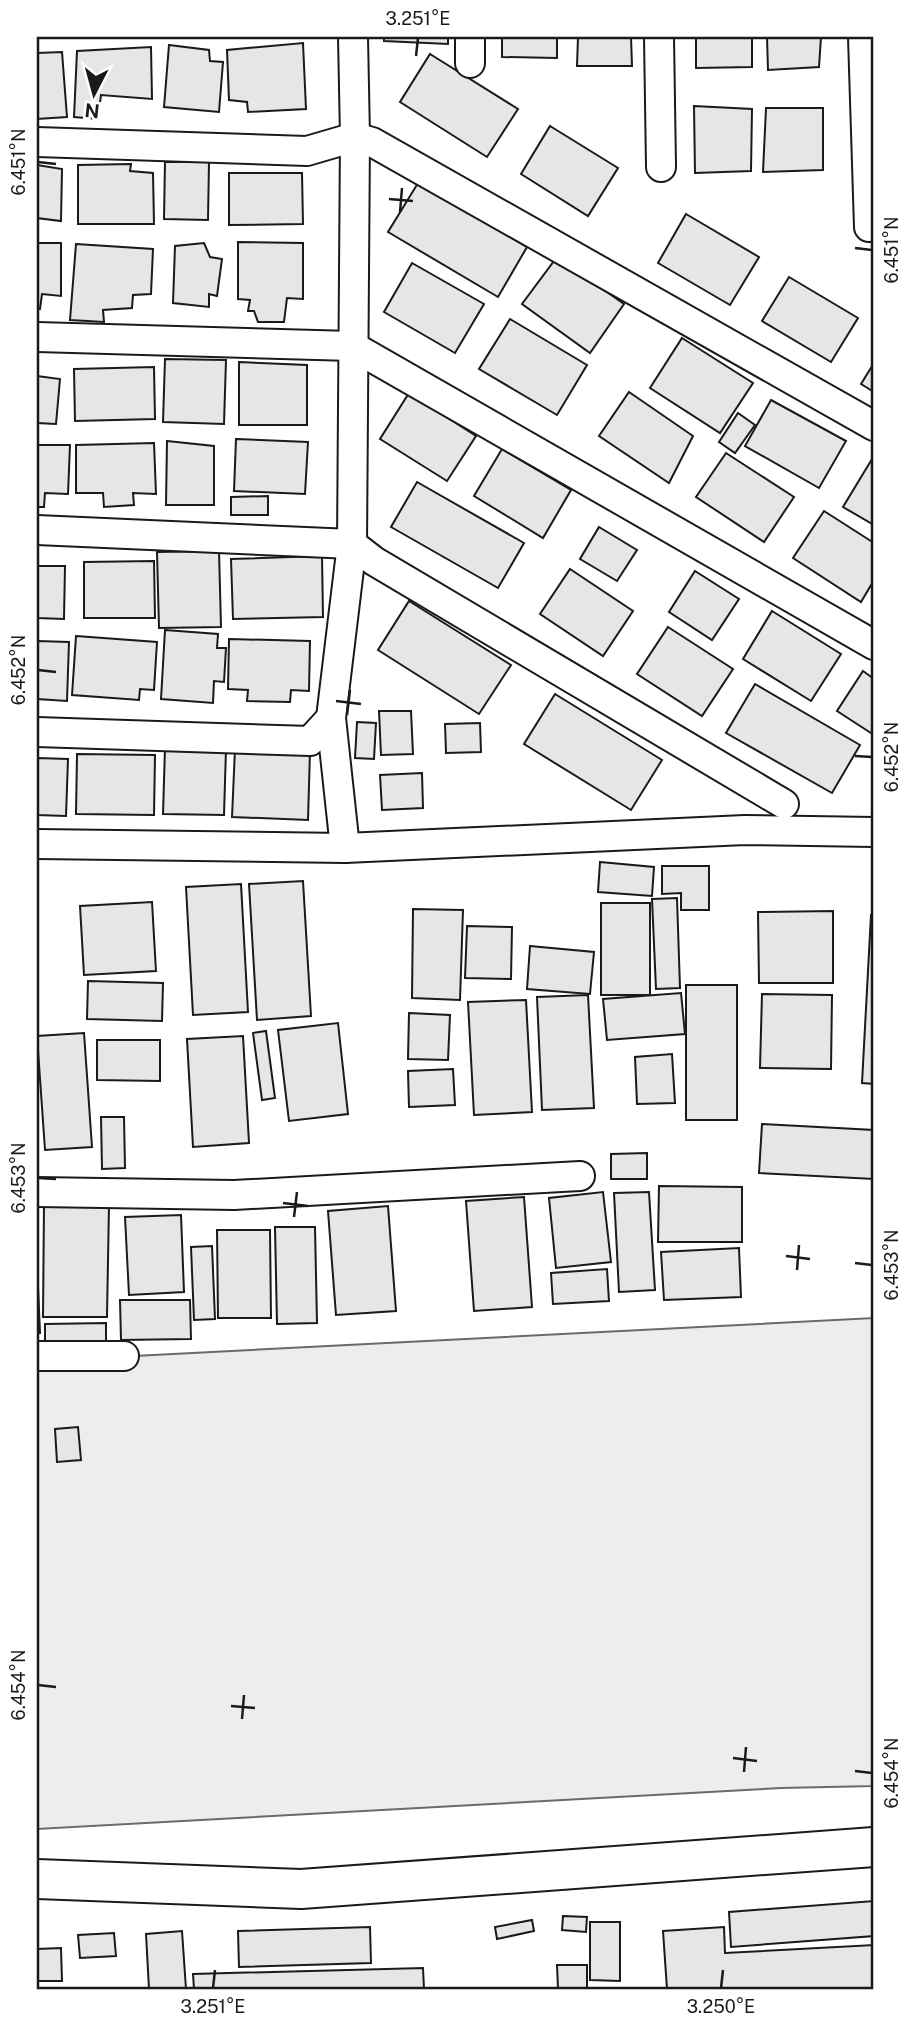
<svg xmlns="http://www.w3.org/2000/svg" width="911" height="2026" font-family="'Public Sans',sans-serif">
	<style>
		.built { fill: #ededed; stroke: #6a6a6a; stroke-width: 2 }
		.building { fill: #e6e6e6; stroke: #1a1a1a; stroke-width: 2 }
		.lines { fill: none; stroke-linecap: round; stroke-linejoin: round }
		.street-casing { stroke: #1a1a1a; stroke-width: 32 }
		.secondary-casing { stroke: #1a1a1a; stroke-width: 42 }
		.street { stroke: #fff; stroke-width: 28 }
		.secondary { stroke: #fff; stroke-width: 38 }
		.ticks { fill: none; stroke: #1a1a1a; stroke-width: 2.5 }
		.neatline { fill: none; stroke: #1a1a1a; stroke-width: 2.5 }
		.ticks-label { font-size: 18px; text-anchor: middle; fill: #1a1a1a }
	</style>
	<rect width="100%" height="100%" fill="#fff"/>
	<path class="built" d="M874,1318V1786L781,1788L37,1829V1361Z"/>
	<g class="building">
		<path d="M384,37H448V44L384,41Z"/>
		<path d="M502,37H557V58L502,57Z"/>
		<path d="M578,37H631L632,66H577Z"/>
		<path d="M696,37H752V67L696,68Z"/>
		<path d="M767,37H821L819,67L768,70Z"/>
		<path d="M303,43L306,109L248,112L247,102L229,100L227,50Z"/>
		<path d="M169,45L209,50L210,61L223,62L219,112L164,107Z"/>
		<path d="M151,47L152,99L101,95L98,119L74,117L77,51Z"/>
		<path d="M62,52L67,117L37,119V53Z"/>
		<path d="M430,54L518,109L487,157L400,102Z"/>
		<path d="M694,106L752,109L751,171L695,173Z"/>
		<path d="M766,108H823V170L763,172Z"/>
		<path d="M550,126L618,168L588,216L521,174Z"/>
		<path d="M165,162H209L208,220L164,219Z"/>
		<path d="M131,164L130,171L153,173L154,224H78V165Z"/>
		<path d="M37,165L62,169L61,221L37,218Z"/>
		<path d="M229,173H302L303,224L229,225Z"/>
		<path d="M418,183L527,247L498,297L388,232Z"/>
		<path d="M686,214L759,257L730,305L658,263Z"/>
		<path d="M238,242L303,243V299L287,298L284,322H258L254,311H248L250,300L238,299Z"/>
		<path d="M37,243H61V296L42,294L40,309H37Z"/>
		<path d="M204,243L210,257L222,259L217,296L209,294V307L173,303L175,246Z"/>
		<path d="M76,244L153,249L151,294L133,295L132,308L103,310L104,322L70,320Z"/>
		<path d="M557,257L624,304L590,353L522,304Z"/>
		<path d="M412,263L484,304L455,353L384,312Z"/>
		<path d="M789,277L858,318L831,362L762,321Z"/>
		<path d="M510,319L587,365L557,415L479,369Z"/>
		<path d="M682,338L753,383L720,433L650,388Z"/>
		<path d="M165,359L226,360L224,424L163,422Z"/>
		<path d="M239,362L307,365V425H239Z"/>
		<path d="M874,363V392L861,384Z"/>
		<path d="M154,367L155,419L75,421L74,369Z"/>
		<path d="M37,376L60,379L56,424L37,423Z"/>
		<path d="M629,392L693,436L669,483L599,436Z"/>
		<path d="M409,393L476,436L447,481L380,439Z"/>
		<path d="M771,400L846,441L819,488L745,446Z"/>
		<path d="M738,413L755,425L735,453L719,442Z"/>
		<path d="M236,439L308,442L305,494L234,491Z"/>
		<path d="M167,441L214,446V505H166Z"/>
		<path d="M154,443L156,494L133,493L134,505L104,507L103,493H76V445Z"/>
		<path d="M37,445H70L68,494L45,493L44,507H37Z"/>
		<path d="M502,449L571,490L543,538L474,496Z"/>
		<path d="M726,453L794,497L764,542L696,497Z"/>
		<path d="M872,459L874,460V525L843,507Z"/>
		<path d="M417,482L524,543L498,588L391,527Z"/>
		<path d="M268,496V515H231V497Z"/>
		<path d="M824,511L874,543V580L861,602L793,558Z"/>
		<path d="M599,527L637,550L617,581L580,559Z"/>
		<path d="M219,551L221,627L159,628L157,552Z"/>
		<path d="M322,556L323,617L233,619L231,559Z"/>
		<path d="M154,561L155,618H84V562Z"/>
		<path d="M37,566H65L64,619L37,618Z"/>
		<path d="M570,569L633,611L603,656L540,614Z"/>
		<path d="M695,571L739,599L712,640L669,612Z"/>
		<path d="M409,601L511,665L479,714L378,650Z"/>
		<path d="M772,611L841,654L811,701L743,659Z"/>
		<path d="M668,627L733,669L702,716L637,674Z"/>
		<path d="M165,630L218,634L217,648H226L224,682L214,681L213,703L161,699Z"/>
		<path d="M76,636L157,642L154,690L140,689L139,700L72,695Z"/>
		<path d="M229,639L310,641L309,691L291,690L290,702L247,701L248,690L228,689Z"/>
		<path d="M37,641L69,642L67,701L37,699Z"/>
		<path d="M863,671L874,679V735L837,711Z"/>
		<path d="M755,684L860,745L832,793L726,733Z"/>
		<path d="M555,694L662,760L631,810L524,744Z"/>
		<path d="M379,711H411L413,754L381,755Z"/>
		<path d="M357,722L376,723L374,759L355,758Z"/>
		<path d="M480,723L481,752L446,753L445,724Z"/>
		<path d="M165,748L226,749L224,815L163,814Z"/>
		<path d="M235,749L310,751L308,820L232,817Z"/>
		<path d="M77,754L155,755L154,815L76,814Z"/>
		<path d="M37,758L68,759L66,816L37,815Z"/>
		<path d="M422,773L423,808L382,810L380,775Z"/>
		<path d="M600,862L654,867L652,896L598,892Z"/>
		<path d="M662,866H709V910H681V893L662,894Z"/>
		<path d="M303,881L311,1016L257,1020L249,884Z"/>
		<path d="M241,884L248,1012L193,1015L186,887Z"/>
		<path d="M677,898L680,988L656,989L652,899Z"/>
		<path d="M152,902L156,971L84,975L80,906Z"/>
		<rect x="601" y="903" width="49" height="92"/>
		<path d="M413,909L463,910L460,1000L412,998Z"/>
		<path d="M833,911V983H759L758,912Z"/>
		<path d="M871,915H874V1084L862,1083Z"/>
		<path d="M467,926L512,927L511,979L465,978Z"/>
		<path d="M530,946L594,952L590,994L527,989Z"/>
		<path d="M88,981L163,983L162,1021L87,1019Z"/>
		<rect x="686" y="985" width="51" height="135"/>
		<path d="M681,993L685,1034L607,1040L603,999Z"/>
		<path d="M762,994L832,995L831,1069L760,1068Z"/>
		<path d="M588,995L594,1108L542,1110L537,997Z"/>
		<path d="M526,1000L532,1112L474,1115L468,1002Z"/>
		<path d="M409,1013L450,1015L448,1060L408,1059Z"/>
		<path d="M338,1023L348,1114L289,1121L278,1030Z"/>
		<path d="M266,1031L275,1098L262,1100L253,1033Z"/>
		<path d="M84,1033L92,1147L45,1150L37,1036Z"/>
		<path d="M243,1036L249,1143L193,1147L187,1039Z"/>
		<path d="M97,1040H160V1081L97,1080Z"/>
		<path d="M672,1054L675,1103L637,1104L635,1057Z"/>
		<path d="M453,1069L455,1105L409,1107L408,1071Z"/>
		<path d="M101,1117H124L125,1168L102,1169Z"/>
		<path d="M762,1124L874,1130V1179L759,1173Z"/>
		<path d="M647,1153V1179H611V1154Z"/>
		<path d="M659,1186L742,1187V1242H658Z"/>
		<path d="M603,1192L611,1262L556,1268L549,1198Z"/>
		<path d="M649,1192L655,1290L619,1292L614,1193Z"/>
		<path d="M524,1197L532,1307L474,1311L466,1201Z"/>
		<path d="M44,1205H109L107,1317H43Z"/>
		<path d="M388,1206L396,1311L336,1315L328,1211Z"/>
		<path d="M181,1215L184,1292L129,1295L125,1217Z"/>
		<path d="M275,1227H315L317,1323L277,1324Z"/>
		<path d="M217,1230H270L271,1318H218Z"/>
		<path d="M212,1246L215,1319L194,1320L191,1247Z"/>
		<path d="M739,1248L741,1297L664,1300L661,1252Z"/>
		<path d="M37,1264L40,1333H37Z"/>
		<path d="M607,1269L609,1301L553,1304L551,1273Z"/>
		<path d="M120,1300H190L191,1339L121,1340Z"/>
		<path d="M106,1323V1342H45V1324Z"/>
		<path d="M78,1427L81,1460L57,1462L55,1429Z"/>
		<path d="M874,1901V1936L731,1947L729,1912Z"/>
		<path d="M563,1916L587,1917L586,1932L562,1930Z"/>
		<path d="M532,1920L534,1931L497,1939L495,1927Z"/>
		<path d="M590,1922H620V1981L590,1980Z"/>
		<path d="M370,1927L371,1963L239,1967L238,1931Z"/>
		<path d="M724,1927L725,1953L874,1945V1989H667L663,1931Z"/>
		<path d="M182,1931L186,1989H149L146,1934Z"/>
		<path d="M114,1933L116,1956L80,1958L78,1935Z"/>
		<path d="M61,1948L62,1981H37V1949Z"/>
		<path d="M557,1965H587V1989H558Z"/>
		<path d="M423,1968L424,1989H194L193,1974Z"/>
	</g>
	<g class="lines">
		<defs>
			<g id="street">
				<path d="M659,37L661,167"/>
				<path d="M863,37L869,227"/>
				<path d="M470,63V37"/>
				<path d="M37,142L307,151L355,137L372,142L874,426"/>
				<path d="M37,337L352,346L874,645"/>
				<path d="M37,530L352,544L374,561L784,804"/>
				<path d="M37,732L310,741L331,718"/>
				<path d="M37,844L345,848L745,830L874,832"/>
				<path d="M345,848L331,718L352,544L355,137L353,37"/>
				<path d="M37,1192L234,1195L580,1176"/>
				<path d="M37,1356H124"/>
			</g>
			<path id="secondary" d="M37,1879L301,1889L874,1847"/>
		</defs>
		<use href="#street" class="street-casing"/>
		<use href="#secondary" class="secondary-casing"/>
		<use href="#street" class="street"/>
		<use href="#secondary" class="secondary"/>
	</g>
	<path class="ticks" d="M416,56L418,38M38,162L56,164M389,199L413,201M400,212L402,188M855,248L872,250M38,670L56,672M336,701L361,704M347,715L350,690M855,756L872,757M38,1178L56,1179M283,1203L308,1206M294,1217L297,1192M786,1256L810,1259M855,1263L872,1265M797,1270L799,1245M38,1685L56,1687M231,1706L255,1708M242,1719L244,1695M733,1758L757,1761M855,1771L872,1773M744,1772L746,1747M213,1988L215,1970M721,1988L723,1970"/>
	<rect width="911" height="2026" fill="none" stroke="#ffffff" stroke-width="77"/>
	<g transform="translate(94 94) rotate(186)" stroke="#ffffff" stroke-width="5" paint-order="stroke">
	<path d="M0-5L12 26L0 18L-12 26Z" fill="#1a1a1a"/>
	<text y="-10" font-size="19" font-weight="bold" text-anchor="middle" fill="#1a1a1a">N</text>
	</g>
	<rect x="38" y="38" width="834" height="1950" class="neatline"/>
	<g class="ticks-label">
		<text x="418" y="25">3.251°E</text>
		<text transform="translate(19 162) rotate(-90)" y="6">6.451°N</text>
		<text transform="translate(892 250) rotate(-90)" y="6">6.451°N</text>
		<text transform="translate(19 670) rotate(-90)" y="6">6.452°N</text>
		<text transform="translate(892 757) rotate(-90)" y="6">6.452°N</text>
		<text transform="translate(19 1178) rotate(-90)" y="6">6.453°N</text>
		<text transform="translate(892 1265) rotate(-90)" y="6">6.453°N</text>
		<text transform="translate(19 1685) rotate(-90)" y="6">6.454°N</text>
		<text transform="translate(892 1773) rotate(-90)" y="6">6.454°N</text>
		<text x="213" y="2013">3.251°E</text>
		<text x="721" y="2013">3.250°E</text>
	</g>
</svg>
